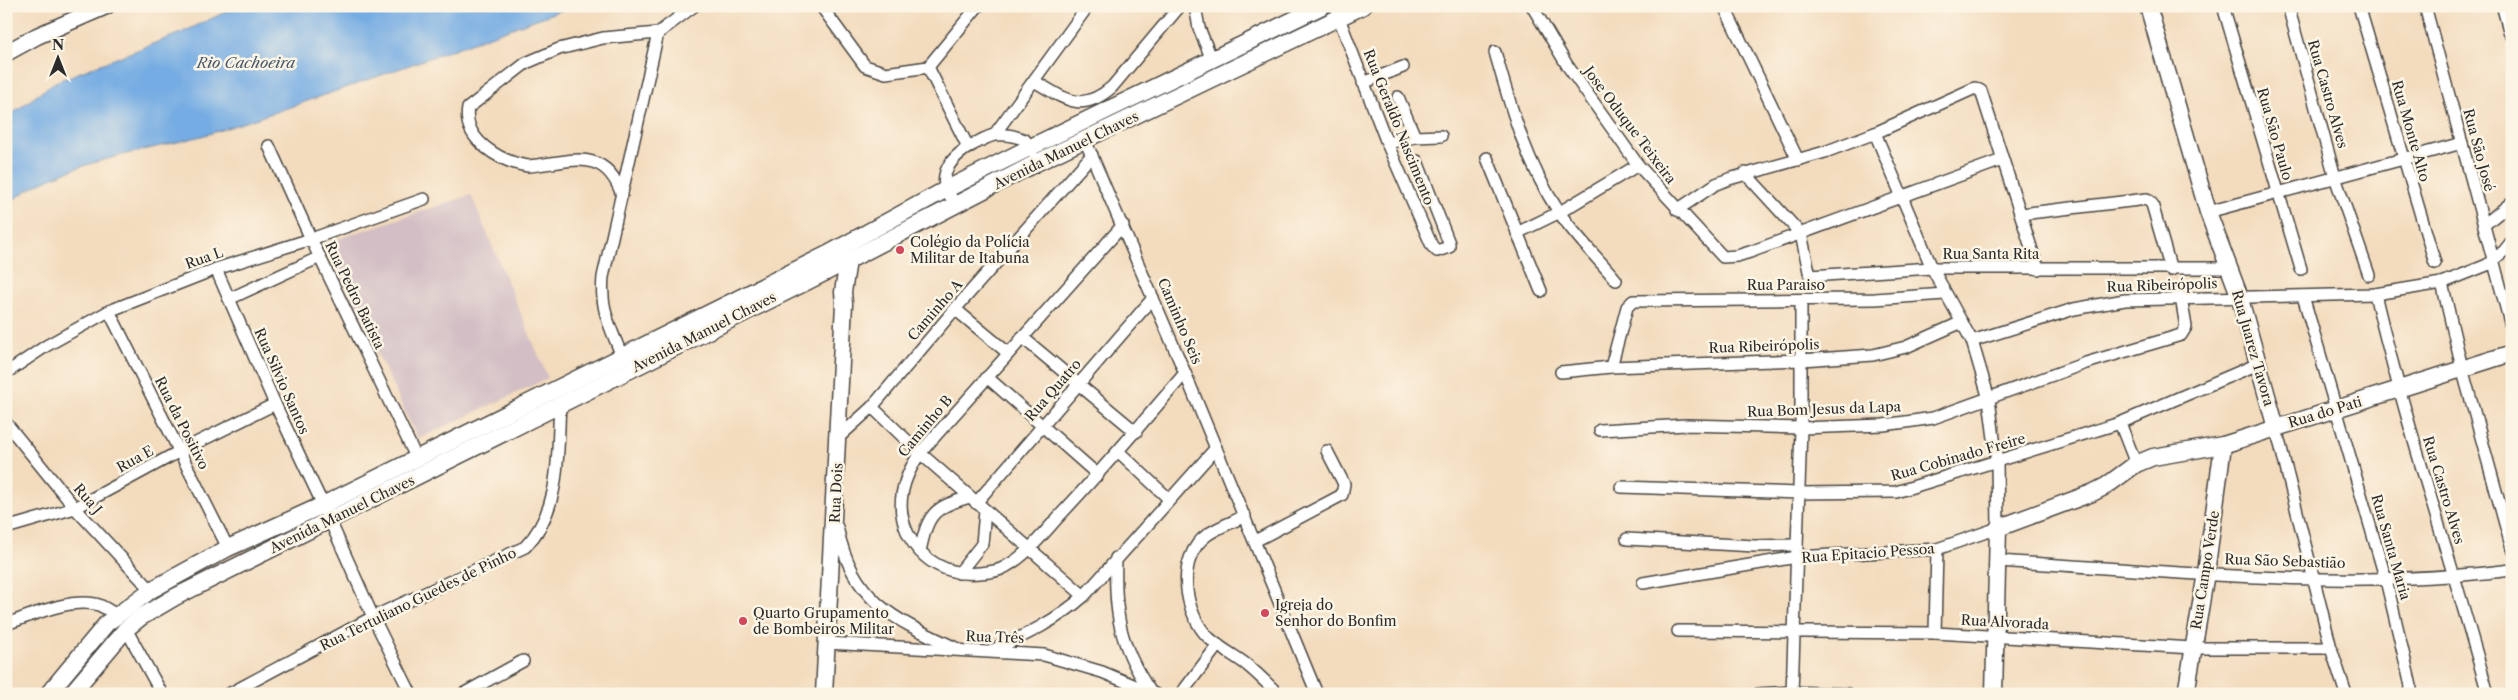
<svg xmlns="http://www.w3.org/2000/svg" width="2518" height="700" font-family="'Libre Caslon Text',serif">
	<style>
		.industrial { fill: #d2bec4 }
		.water { fill: #74ace3; stroke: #506c87 }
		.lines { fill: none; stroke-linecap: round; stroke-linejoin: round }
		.street-casing { stroke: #494541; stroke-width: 14 }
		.secondary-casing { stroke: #494541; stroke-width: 19 }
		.street { stroke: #fff; stroke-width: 11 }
		.secondary { stroke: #fff; stroke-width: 16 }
		.poi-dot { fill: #d1495b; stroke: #fcf5e5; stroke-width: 2 }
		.labels { text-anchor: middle; stroke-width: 5; stroke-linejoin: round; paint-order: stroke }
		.street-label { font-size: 14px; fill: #2b2b2b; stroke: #fcf5e5 }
		.poi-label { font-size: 14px; fill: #2b2b2b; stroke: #fcf5e5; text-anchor: start }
		.water-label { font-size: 15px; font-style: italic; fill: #45586b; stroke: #fcf5e5 }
	</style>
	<rect width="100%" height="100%" fill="#fcf5e5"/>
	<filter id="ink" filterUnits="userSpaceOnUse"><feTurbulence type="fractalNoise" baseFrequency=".02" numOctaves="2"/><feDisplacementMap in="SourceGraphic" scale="10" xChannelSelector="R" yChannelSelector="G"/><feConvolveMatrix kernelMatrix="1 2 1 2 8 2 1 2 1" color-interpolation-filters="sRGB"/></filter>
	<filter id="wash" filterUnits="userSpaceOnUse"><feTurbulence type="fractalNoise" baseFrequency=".0096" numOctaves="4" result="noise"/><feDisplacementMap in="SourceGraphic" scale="20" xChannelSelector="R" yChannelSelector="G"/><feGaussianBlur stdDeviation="1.12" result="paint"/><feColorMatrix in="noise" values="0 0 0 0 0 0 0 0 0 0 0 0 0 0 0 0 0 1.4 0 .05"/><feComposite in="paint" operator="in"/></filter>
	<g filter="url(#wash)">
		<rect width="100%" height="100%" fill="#f3dbbd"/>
		<path class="industrial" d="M471,195L548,378L418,439L325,243Z"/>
		<path class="water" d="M238,6H573C453,49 333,94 212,133C149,152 56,161 6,206V118L55,82L183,32Z"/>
	</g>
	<g filter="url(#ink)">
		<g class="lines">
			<defs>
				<g id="street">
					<path d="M821,6L865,66L886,73L928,67L978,6"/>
					<path d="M1195,6L1199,28L1212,60"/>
					<path d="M1532,6L1567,65L1638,165L1723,257L1737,256L1750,252L2002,160"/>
					<path d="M1724,6L1798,160"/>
					<path d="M2223,6L2301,269"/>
					<path d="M2288,6L2335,177L2369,275"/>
					<path d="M2359,6L2435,263"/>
					<path d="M2425,6L2512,330"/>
					<path d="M1339,18L1387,143L1432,246L1437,251L1449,247V243L1417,161"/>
					<path d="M658,33L694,6"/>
					<path d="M1495,52C1511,108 1526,163 1559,212C1575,236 1597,257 1616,280"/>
					<path d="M928,67L968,147"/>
					<path d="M1034,81C1065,99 1081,114 1112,87L1180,6"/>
					<path d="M1363,83L1403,67"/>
					<path d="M1398,97L1415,137"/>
					<path d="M994,135L1088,6"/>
					<path d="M1085,140L1185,373L1317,694"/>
					<path d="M1387,143L1415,137L1441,136"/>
					<path d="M269,146L311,239L416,457"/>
					<path d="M1487,158L1541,291"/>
					<path d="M1745,173L1801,234L1810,276L1932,268H2229"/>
					<path d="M622,195C604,144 569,163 528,166C501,162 462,140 468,108L526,63L559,49L603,38L658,33"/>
					<path d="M957,204C932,181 948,158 974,144C980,141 988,136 995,135C1006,134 1016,136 1025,140L1032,152"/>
					<path d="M1677,210L1716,184L1729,179L1825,152L1875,133L1975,88L1981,91L2038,269"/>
					<path d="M2208,212L2462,143"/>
					<path d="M2021,214L2147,199L2152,204L2171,270"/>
					<path d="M1123,225L920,453C903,478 894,505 908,534C922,562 949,576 980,573C989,572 997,572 1005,567C1028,555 1045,531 1063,512C1105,467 1145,420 1185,373"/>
					<path d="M2484,225L2512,202"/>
					<path d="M1517,233L1560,212L1638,165"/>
					<path d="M216,269L275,404L323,505L373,617L411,694"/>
					<path d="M2442,283L2462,368L2512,549"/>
					<path d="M2375,294C2407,429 2451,560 2488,694"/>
					<path d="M2303,296L2386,580L2411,686L2410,694"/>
					<path d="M229,299L320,257"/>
					<path d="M955,309L1008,353"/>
					<path d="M109,311L228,548"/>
					<path d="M1022,337L1136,432"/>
					<path d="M1972,341L2074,309L2125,300L2375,294L2442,283L2487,265L2504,251L2512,241"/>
					<path d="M622,356C610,327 600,309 603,277L658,33"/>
					<path d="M1611,367L1627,307L1633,301L1875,299L1945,294"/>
					<path d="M1561,372L1611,367L1802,360L1873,355L1906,347L1962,322"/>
					<path d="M6,373L46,346L109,311L216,269L311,239L424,199"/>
					<path d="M987,377L1098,475"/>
					<path d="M872,407L920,453L1084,596"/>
					<path d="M6,423L75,508L151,590"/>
					<path d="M2120,423L2136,464"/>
					<path d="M2276,428L2331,648L2346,694"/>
					<path d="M1600,430L1686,425L1801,428L1883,425L1906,422L1933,418L2086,363L2181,335L2186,327L2181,297"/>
					<path d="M839,437L872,407L955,309L1092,155"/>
					<path d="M1119,452L1169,499"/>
					<path d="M1621,487L1798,493L1896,492L2120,423L2258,364"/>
					<path d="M976,503L1153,298"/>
					<path d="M1245,516C1233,522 1218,527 1207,535C1175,558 1184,614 1209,638C1220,648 1235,656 1247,665C1258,674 1268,684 1278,694"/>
					<path d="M837,527C853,602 893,619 958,649"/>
					<path d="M6,528L75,508L180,451L275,404"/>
					<path d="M1627,539L1755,546L1797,545"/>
					<path d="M1255,541L1342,495L1344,484L1327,451"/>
					<path d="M920,551C928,514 933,507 970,497"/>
					<path d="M1116,558C1114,612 1119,645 1150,691"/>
					<path d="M1997,561C2168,571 2341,591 2512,570"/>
					<path d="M959,573L982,544L985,511"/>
					<path d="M1643,583L1797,557L1937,549L1998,528L1997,462L1989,399L1972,341L1932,268L1875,133"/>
					<path d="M6,624C33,615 66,599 95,604C102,605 110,611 116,615"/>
					<path d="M126,629L162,694"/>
					<path d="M1678,631L1935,633L2193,648H2331"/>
					<path d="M1935,633L1937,549"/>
					<path d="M827,643L1044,655L1102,672L1155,694"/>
					<path d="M993,650C1026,635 1056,621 1084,596L1216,448"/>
					<path d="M229,694L373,617L525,547C562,509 557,454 560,404"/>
					<path d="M463,694L523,661"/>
					<path d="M1181,694L1218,645"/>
					<path d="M1758,694L1792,692L1848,694"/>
					<path d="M1792,694L1801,428V300"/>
				</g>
				<g id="secondary">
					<path d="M2148,6L2208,212L2238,292L2276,428"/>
					<path d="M2505,6L2512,32"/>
					<path d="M6,53L37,36L106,6"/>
					<path d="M48,694L107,623L151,590L228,548L323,505L828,254L945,190L1031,147L1322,6"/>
					<path d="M71,694L126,629L141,617L175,597L828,271L1034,164L1363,6"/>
					<path d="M824,694L844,304L843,292L848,261"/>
					<path d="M1994,694L1998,528L2092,493L2106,486L2136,464L2153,457L2223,445L2512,353"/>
					<path d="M2186,694L2206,573L2223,445"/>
				</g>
			</defs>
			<use href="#street" class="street-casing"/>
			<use href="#secondary" class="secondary-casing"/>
			<use href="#street" class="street"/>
			<use href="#secondary" class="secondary"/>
		</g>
	</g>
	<g class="poi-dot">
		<circle cx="900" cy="250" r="5"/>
		<circle cx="1265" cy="613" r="5"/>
		<circle cx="743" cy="621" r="5"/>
	</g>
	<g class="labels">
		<g class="street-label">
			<text transform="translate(2328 94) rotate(74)" y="5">Rua Castro Alves</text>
			<text transform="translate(1630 125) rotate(53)" y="5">Jose Oduque Teixeira</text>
			<text transform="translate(1399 127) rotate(68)" y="5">Rua Geraldo Nascimento</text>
			<text transform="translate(2411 131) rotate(74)" y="5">Rua Monte Alto</text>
			<text transform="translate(2275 134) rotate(74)" y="5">Rua São Paulo</text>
			<text transform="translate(1066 150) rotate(-26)" y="5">Avenida Manuel Chaves</text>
			<text transform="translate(2479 150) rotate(75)" y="5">Rua São José</text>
			<text x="1991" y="259">Rua Santa Rita</text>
			<text transform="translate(204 258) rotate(-20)" y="5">Rua L</text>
			<text x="1786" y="290">Rua Paraiso</text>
			<text transform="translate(2162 285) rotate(-2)" y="5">Rua Ribeirópolis</text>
			<text transform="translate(355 295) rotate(64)" y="5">Rua Pedro Batista</text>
			<text transform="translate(935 310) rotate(-49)" y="5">Caminho A</text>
			<text transform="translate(1180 321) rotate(67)" y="5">Caminho Seis</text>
			<text transform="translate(704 332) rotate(-27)" y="5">Avenida Manuel Chaves</text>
			<text transform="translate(1764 346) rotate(-2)" y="5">Rua Ribeirópolis</text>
			<text transform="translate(2253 348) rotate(74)" y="5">Rua Juarez Tavora</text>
			<text transform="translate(282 381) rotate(66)" y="5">Rua Silvio Santos</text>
			<text transform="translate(1053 390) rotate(-49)" y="5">Rua Quatro</text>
			<text transform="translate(1824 409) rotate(-2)" y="5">Rua Bom Jesus da Lapa</text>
			<text transform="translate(2325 412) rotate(-17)" y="5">Rua do Pati</text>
			<text transform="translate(182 423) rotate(63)" y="5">Rua da Positivo</text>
			<text transform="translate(925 426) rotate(-50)" y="5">Caminho B</text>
			<text transform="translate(1958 457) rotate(-16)" y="5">Rua Cobinado Freire</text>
			<text transform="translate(135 459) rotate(-29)" y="5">Rua E</text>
			<text transform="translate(2444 490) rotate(73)" y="5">Rua Castro Alves</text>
			<text transform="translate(836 493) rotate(-87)" y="5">Rua Dois</text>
			<text transform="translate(88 499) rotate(49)" y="5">Rua J</text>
			<text transform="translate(342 514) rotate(-26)" y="5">Avenida Manuel Chaves</text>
			<text transform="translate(2391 547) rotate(74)" y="5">Rua Santa Maria</text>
			<text transform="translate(1868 553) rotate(-4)" y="5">Rua Epitacio Pessoa</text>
			<text transform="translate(2285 561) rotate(2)" y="5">Rua São Sebastião</text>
			<text transform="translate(2205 570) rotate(-81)" y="5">Rua Campo Verde</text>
			<text transform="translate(418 599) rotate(-26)" y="5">Rua Tertuliano Guedes de Pinho</text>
			<text transform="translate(2005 622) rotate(3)" y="5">Rua Alvorada</text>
			<text transform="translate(995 637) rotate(2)" y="5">Rua Três</text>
		</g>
		<g class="poi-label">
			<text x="910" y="247">Colégio da Polícia<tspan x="910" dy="16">Militar de Itabuna</tspan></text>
			<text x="1275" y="610">Igreja do<tspan x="1275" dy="16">Senhor do Bonfim</tspan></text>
			<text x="753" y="618">Quarto Grupamento<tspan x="753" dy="16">de Bombeiros Militar</tspan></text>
		</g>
		<g class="water-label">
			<text x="246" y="68">Rio Cachoeira</text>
		</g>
	</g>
	<rect width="2518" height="700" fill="none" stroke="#fcf5e5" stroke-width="25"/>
	<g transform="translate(58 58)" stroke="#fcf5e5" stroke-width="4" paint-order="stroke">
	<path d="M0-4L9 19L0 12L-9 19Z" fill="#2b2b2b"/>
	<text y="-8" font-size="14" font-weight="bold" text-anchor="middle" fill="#2b2b2b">N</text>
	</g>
</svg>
